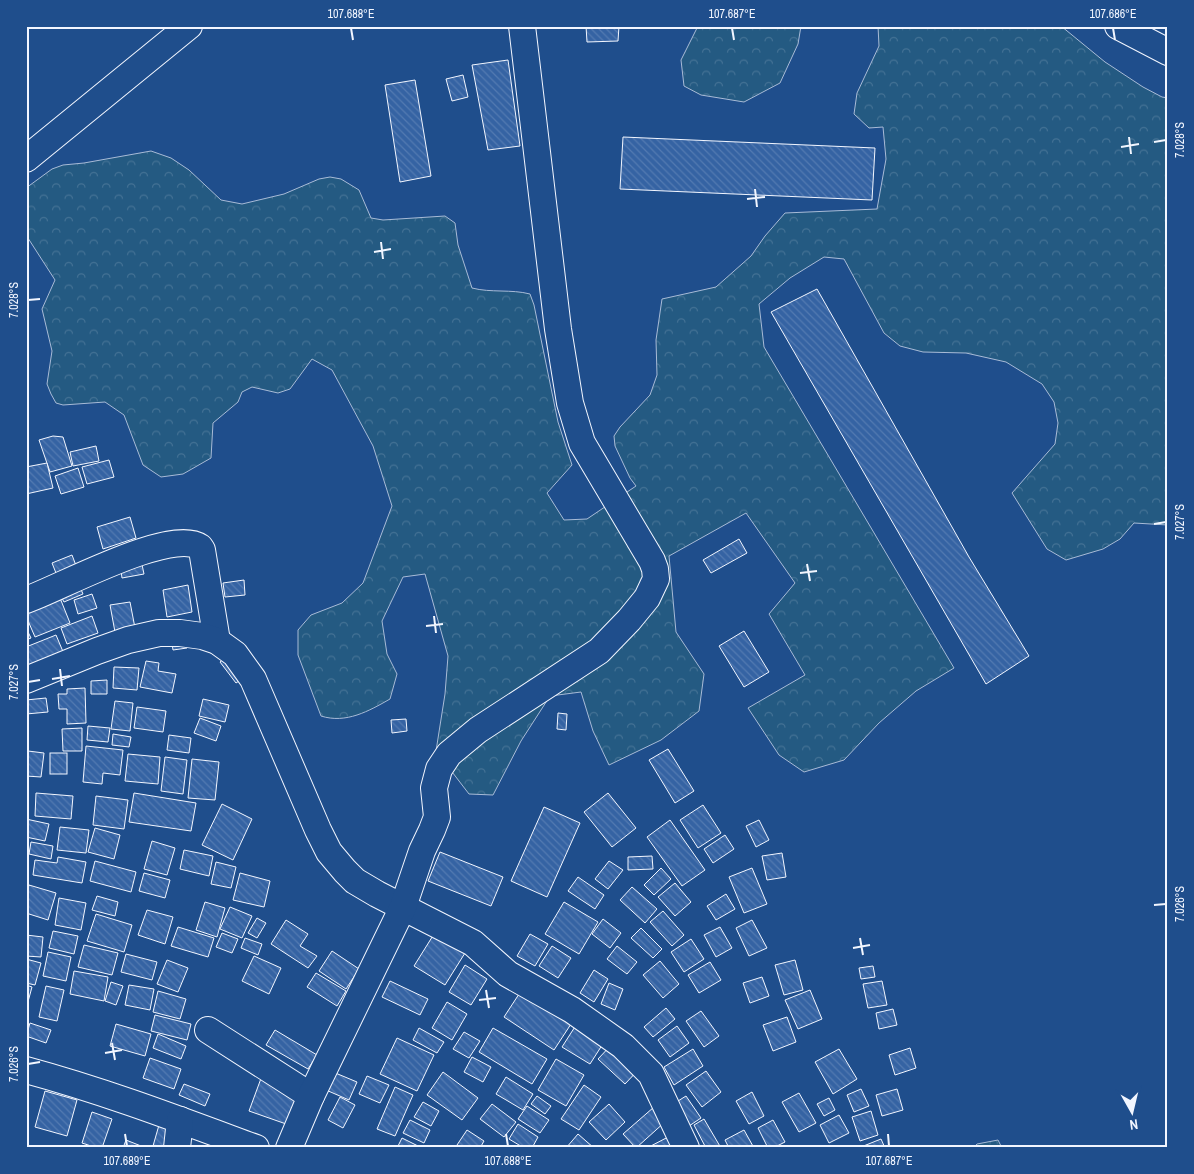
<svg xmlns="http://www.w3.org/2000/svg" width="1194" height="1174" font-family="'Archivo Narrow',sans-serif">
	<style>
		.forest { fill: url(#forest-crowns); stroke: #a8bbd7 }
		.building { fill: url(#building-back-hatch); stroke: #f2f6ff }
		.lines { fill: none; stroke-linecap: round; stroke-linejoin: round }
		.minor-casing { stroke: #f2f6ff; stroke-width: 28 }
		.minor { stroke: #1f4e8c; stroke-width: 26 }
		.ticks { fill: none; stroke: #f2f6ff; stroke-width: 2 }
		.neatline { fill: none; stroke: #f2f6ff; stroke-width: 2 }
		.ticks-label { font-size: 12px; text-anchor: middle; fill: #f2f6ff }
	</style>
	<defs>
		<pattern id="forest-crowns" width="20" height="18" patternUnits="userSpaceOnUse" patternTransform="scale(1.25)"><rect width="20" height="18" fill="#245a82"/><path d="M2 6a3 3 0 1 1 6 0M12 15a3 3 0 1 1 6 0" fill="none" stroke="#447295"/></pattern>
		<pattern id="building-back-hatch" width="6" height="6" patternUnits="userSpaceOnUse" patternTransform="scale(1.25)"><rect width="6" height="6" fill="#3563a3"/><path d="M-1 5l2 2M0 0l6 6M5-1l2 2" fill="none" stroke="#537ab1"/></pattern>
	</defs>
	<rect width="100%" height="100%" fill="#1f4e8c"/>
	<g class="forest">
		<path d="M698,26H801L798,44L780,83L744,102L701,95L684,86L681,60Z"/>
		<path d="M878,26H1061L1105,62L1143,87L1162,97L1168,98V525L1134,523L1120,539L1103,549L1066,560L1047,549L1012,493L1055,444L1058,423L1054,402L1042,384L1006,362L966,353L923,352L900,346L884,333L844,259L824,257L790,278L759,304L764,347L954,668L916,691L879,723L844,760L804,772L779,755L748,708L805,675L769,614L795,583L746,513L669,556L676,632L704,674L699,711L661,740L609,765L593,731L581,692L550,696L521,741L493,795L469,794L436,751L445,694L448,656L425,574L403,577L382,621L387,654L397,674L390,699C369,711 346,724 321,716L298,655V630L311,615L342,603L363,583L392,506L373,446L332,370L312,359L290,389L278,393L252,387L242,392L238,402L213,423L211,458L183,474L161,477L143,465L124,415L105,402L63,405L56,403L51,394L47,384L52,351L42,309L55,280L26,235V188L52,169L63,165L84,163L151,151L171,158L189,170L221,200L242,204L284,194L319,179L330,177L341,179L359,190L371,218L383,220L445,216L455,223L458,245L472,288C491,293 511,289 530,294L534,305L558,422L572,465L547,493L564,520L587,519L636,486L630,478L615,446L614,436L620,427L650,395L657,375L656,340L662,299L716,287L751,256L765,236L785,213L877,209L886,159L883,127L869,128L854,114L857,93L879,46Z"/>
		<path d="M998,1140L1002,1148H973L977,1144Z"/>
	</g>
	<g class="building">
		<path d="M586,26H619L618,41L587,42Z"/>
		<path d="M508,60L520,146L488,150L472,65Z"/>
		<path d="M463,75L468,97L452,101L446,79Z"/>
		<path d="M415,80L431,176L400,182L385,85Z"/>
		<path d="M623,137L875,148L872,200L620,189Z"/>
		<path d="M817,289L969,557L1029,656L986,684L771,312Z"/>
		<path d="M53,436L63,437L72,466L50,472L39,440Z"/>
		<path d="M96,446L99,461L73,466L70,452Z"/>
		<path d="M109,460L114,477L87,484L82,467Z"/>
		<path d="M47,463L53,488L26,494V467Z"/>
		<path d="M78,468L84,487L61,494L55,476Z"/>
		<path d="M130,517L136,538L103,549L97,527Z"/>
		<path d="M739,539L747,553L711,573L703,560Z"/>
		<path d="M72,555L80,576L60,583L52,563Z"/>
		<path d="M141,560L144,574L122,578L120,563Z"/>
		<path d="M77,580L83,594L64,602L57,589Z"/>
		<path d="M244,580L245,595L225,597L223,583Z"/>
		<path d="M188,585L192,612L167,617L163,590Z"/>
		<path d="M92,594L97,608L78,614L74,600Z"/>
		<path d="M60,598L70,623L35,637L26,616V612Z"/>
		<path d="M130,602L135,628L115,632L110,605Z"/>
		<path d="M92,616L98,633L67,644L61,628Z"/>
		<path d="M26,628L31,638L26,640Z"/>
		<path d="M744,631L769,672L744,687L719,646Z"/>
		<path d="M185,634L187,648L173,650L171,636Z"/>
		<path d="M56,635L64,654L26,668V647Z"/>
		<path d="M231,653L248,675L236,683L220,662Z"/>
		<path d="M146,661L159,663L158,671L176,674L172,693L140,687Z"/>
		<path d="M114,667L139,668L137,690L113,688Z"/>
		<path d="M107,680V694H91V681Z"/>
		<path d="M85,688L86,723L67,724V709H59L58,694H67V689Z"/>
		<path d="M46,698L48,712L26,714V700Z"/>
		<path d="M203,699L229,705L225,722L199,716Z"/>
		<path d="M115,701L133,703L130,731L111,729Z"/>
		<path d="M137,707L166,711L163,732L134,728Z"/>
		<path d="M558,713L567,714L566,730L557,729Z"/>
		<path d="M200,718L221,726L216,741L194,733Z"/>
		<path d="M406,719L407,731L392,733L391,720Z"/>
		<path d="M88,726L110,728L108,742L87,740Z"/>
		<path d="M82,728V751H63L62,729Z"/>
		<path d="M113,734L131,737L129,747L112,745Z"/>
		<path d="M169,735L191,738L189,753L167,750Z"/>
		<path d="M86,746L123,750L120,775L103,773L102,784L83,782Z"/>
		<path d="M668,749L694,791L675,803L649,760Z"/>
		<path d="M28,751L44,753L41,777L26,776Z"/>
		<rect x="50" y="753" width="17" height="21"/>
		<path d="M128,754L160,757L158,784L125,781Z"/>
		<path d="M165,757L187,760L183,794L161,791Z"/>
		<path d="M192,759L219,762L215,800L188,798Z"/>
		<path d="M36,793L73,796L71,819L35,816Z"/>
		<path d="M134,793L196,803L191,831L129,822Z"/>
		<path d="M608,793L636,828L612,847L584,812Z"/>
		<path d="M96,796L128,800L124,829L93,825Z"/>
		<path d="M222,804L252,819L233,860L202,845Z"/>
		<path d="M703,805L721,833L698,848L680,820Z"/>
		<path d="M544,807L580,823L547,897L511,881Z"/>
		<path d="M26,819L49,824L45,841L26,837Z"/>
		<path d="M670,820L705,870L682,886L647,837Z"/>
		<path d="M759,820L769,840L756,847L746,826Z"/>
		<path d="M60,827L89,830L86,853L57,850Z"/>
		<path d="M95,828L120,835L114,859L88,852Z"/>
		<path d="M725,835L734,849L713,863L704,849Z"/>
		<path d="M152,841L175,848L167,875L144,869Z"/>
		<path d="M31,842L53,846L51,859L29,854Z"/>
		<path d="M184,850L213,856L209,876L180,869Z"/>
		<path d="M440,852L503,877L491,906L428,881Z"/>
		<path d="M782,853L786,877L767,880L762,856Z"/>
		<path d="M652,856L653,869L628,870V857Z"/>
		<path d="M58,857L86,862L82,883L33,875L35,860L57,863Z"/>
		<path d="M95,861L136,872L131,892L90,881Z"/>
		<path d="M609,861L623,870L608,889L595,879Z"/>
		<path d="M216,862L236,867L231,888L211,884Z"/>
		<path d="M661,868L671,879L654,895L644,885Z"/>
		<path d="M752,868L767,904L744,913L729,877Z"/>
		<path d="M144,873L170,880L165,898L139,891Z"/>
		<path d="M240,873L270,881L264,907L233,900Z"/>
		<path d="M578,877L604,895L595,909L568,891Z"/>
		<path d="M675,883L691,902L675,916L658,897Z"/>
		<path d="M29,885L56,893L48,920L26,913V896Z"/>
		<path d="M632,887L657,909L645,923L620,900Z"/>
		<path d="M726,894L735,909L716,920L707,906Z"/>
		<path d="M97,896L118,902L115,916L92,910Z"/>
		<path d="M59,898L86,903L81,930L55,925Z"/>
		<path d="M205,902L225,908L217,937L196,930Z"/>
		<path d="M564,902L598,922L579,954L545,934Z"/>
		<path d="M230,907L252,916L242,938L220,929Z"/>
		<path d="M147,910L173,917L165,944L138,935Z"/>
		<path d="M663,911L684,935L672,946L650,922Z"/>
		<path d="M96,914L132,925L124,952L87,941Z"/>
		<path d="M257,918L266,923L257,938L248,933Z"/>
		<path d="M603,919L621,933L610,948L592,934Z"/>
		<path d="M286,920L308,934L300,946L317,956L308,968L271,944Z"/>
		<path d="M752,920L767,948L749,956L736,928Z"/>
		<path d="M178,927L214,938L208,957L171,946Z"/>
		<path d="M720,927L732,948L716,957L704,935Z"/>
		<path d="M641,928L662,949L653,958L631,938Z"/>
		<path d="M53,931L78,936L74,954L49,948Z"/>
		<path d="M222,933L238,939L232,953L216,947Z"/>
		<path d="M434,934L465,953L445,985L414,966Z"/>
		<path d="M530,934L548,944L535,966L517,956Z"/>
		<path d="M26,935L43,937L41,957L26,956Z"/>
		<path d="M245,938L262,944L258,955L241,948Z"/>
		<path d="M691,939L704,959L684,972L671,952Z"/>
		<path d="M84,945L118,953L112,975L78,967Z"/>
		<path d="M552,946L571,958L558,978L539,966Z"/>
		<path d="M617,946L637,962L627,974L607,959Z"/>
		<path d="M332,951L359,969L346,989L319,971Z"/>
		<path d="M48,952L71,957L66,981L43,976Z"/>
		<path d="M126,954L157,962L152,980L121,972Z"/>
		<path d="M254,956L281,968L269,994L242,981Z"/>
		<path d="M26,959L41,963L35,985L26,983Z"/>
		<path d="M167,960L188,968L178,992L157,984Z"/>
		<path d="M795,960L803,990L784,995L775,965Z"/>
		<path d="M660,961L679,984L663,998L643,975Z"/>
		<path d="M710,962L721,980L699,993L688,975Z"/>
		<path d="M465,965L487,979L471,1005L449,992Z"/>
		<path d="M873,966L875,977L861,979L859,968Z"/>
		<path d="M594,970L608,979L594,1002L580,993Z"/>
		<path d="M74,971L108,977L104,1001L70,994Z"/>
		<path d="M316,973L346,991L337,1006L307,987Z"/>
		<path d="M762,977L769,996L750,1003L743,983Z"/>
		<path d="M390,981L428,999L420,1015L382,997Z"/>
		<path d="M882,981L887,1005L868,1008L863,984Z"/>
		<path d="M111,982L123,986L116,1005L105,1001Z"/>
		<path d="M609,983L623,989L615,1010L601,1004Z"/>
		<path d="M26,985L32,987L26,1009Z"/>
		<path d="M129,985L154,989L150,1010L125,1005Z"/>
		<path d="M46,986L64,990L57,1021L39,1017Z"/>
		<path d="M810,990L822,1019L798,1029L785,1000Z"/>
		<path d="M158,991L186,999L180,1019L153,1012Z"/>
		<path d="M521,991L571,1024L554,1050L504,1017Z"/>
		<path d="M447,1002L467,1014L452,1040L432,1028Z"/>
		<path d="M666,1008L675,1019L653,1037L644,1027Z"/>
		<path d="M893,1009L897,1025L879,1029L876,1013Z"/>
		<path d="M701,1011L719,1036L704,1047L686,1021Z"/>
		<path d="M155,1015L191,1024L187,1040L151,1031Z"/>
		<path d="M787,1017L796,1042L773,1051L763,1025Z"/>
		<path d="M578,1022L606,1039L590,1064L562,1047Z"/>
		<path d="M30,1023L51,1030L46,1043L26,1036Z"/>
		<path d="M116,1024L151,1034L145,1056L110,1046Z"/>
		<path d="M677,1026L689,1043L670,1057L658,1040Z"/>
		<path d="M419,1028L444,1042L437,1053L413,1040Z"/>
		<path d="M493,1028L547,1059L532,1084L479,1052Z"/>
		<path d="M275,1030L317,1055L308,1069L266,1045Z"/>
		<path d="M464,1032L480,1041L469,1058L453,1049Z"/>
		<path d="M158,1034L186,1046L181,1059L153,1048Z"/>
		<path d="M397,1038L434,1055L417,1091L380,1074Z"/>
		<path d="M613,1043L640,1068L625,1084L598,1059Z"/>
		<path d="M910,1048L916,1068L895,1075L889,1055Z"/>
		<path d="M693,1049L703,1066L674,1085L664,1067Z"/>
		<path d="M839,1049L857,1079L833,1094L815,1062Z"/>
		<path d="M472,1057L491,1067L483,1082L464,1072Z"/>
		<path d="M150,1058L181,1069L174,1089L143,1078Z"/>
		<path d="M556,1059L584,1075L566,1106L538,1090Z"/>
		<path d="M706,1071L721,1092L702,1107L686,1085Z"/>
		<path d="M333,1072L357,1082L349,1100L326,1090Z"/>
		<path d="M443,1072L478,1098L462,1120L427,1095Z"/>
		<path d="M263,1073L299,1097L289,1125L249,1111Z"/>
		<path d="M367,1076L389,1085L380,1103L359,1094Z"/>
		<path d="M506,1077L533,1094L523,1110L496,1094Z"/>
		<path d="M184,1084L210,1094L205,1106L179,1095Z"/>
		<path d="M584,1085L601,1097L579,1130L561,1119Z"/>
		<path d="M395,1087L413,1095L395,1136L377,1129Z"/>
		<path d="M861,1089L869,1106L854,1112L847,1095Z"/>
		<path d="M897,1089L903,1110L882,1116L876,1095Z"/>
		<path d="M45,1091L77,1100L67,1136L35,1127Z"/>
		<path d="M752,1092L764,1116L749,1124L736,1101Z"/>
		<path d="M799,1093L816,1123L799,1132L782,1102Z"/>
		<path d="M537,1096L551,1106L545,1114L531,1104Z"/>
		<path d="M686,1096L701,1118L686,1128L670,1106Z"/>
		<path d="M340,1097L355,1105L343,1128L328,1120Z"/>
		<path d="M829,1098L835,1110L824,1116L817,1104Z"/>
		<path d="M423,1102L439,1111L431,1126L414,1117Z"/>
		<path d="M492,1104L516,1122L504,1137L480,1119Z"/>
		<path d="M609,1104L625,1122L606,1140L589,1122Z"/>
		<path d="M527,1106L549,1120L540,1133L518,1119Z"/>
		<path d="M654,1107L666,1121L636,1148L623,1134Z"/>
		<path d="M871,1111L878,1135L860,1141L852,1117Z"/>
		<path d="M92,1112L112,1119L102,1148H97L82,1143Z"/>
		<path d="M839,1115L849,1133L829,1143L820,1125Z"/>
		<path d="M704,1119L721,1148H706L694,1125Z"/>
		<path d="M410,1120L430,1130L424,1143L403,1133Z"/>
		<path d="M773,1120L785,1142L773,1148H768L758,1128Z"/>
		<path d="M518,1124L538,1137L532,1148H524L509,1139Z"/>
		<path d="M159,1125L177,1131L172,1148H160L153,1146Z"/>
		<path d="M467,1130L484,1141L480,1148H455Z"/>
		<path d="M744,1130L754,1148H729L725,1140Z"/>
		<path d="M578,1134L594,1148H566Z"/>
		<path d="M670,1136L675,1148H647Z"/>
		<path d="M402,1138L422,1148H397Z"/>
		<path d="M881,1139L885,1148H861V1147Z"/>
		<path d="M126,1140L146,1148H123Z"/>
	</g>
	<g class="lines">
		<defs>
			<g id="minor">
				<path d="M1118,26L1168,52"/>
				<path d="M26,159L189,26"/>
				<path d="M26,600C60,588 171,527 200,547L202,550L217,641"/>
				<path d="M26,680L97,651L128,640L159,633H180L202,636L217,641L235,654L253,679L318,830L329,852L345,871L355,881L377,894L473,943L508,974L572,1010L623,1046L651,1074L686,1148"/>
				<path d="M208,1030L311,1096"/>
				<path d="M26,1070C104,1091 180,1120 256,1148"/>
				<path d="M177,1148L180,1120"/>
				<path d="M289,1148L311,1096L403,907L422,851L432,830L437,817L434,788L439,769L449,754L478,730L599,651L629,620L647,598L656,579L655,569L652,561L582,443L570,403L558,329L522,26"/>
			</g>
		</defs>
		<use href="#minor" class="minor-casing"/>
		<use href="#minor" class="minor"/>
	</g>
	<path class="ticks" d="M351,28L353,40M732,28L734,40M1113,28L1115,40M1129,137L1131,154M1154,142L1166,140M1121,147L1139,144M755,189L757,207M747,199L765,197M381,242L383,259M374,252L391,249M28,300L40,299M1154,524L1166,522M807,564L810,581M800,573L817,571M434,616L436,633M426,626L443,624M60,669L62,686M52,679L70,676M28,682L40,680M1154,905L1166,904M860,938L863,955M853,948L870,945M486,990L489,1008M479,1000L496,998M112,1043L115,1060M105,1053L122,1050M28,1064L40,1062M125,1134L127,1146M506,1134L508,1146M888,1134L889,1146"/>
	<rect width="1194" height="1174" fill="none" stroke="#1f4e8c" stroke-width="55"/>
	<g transform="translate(1132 1112) rotate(172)" stroke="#1f4e8c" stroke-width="4" paint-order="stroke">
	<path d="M0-4L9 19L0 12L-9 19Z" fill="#f2f6ff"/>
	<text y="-8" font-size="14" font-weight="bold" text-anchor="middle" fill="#f2f6ff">N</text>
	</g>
	<rect x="28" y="28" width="1138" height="1118" class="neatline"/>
	<g class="ticks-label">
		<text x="351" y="18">107.688°E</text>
		<text x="732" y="18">107.687°E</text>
		<text x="1113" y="18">107.686°E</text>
		<text transform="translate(1180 140) rotate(-90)" y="4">7.028°S</text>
		<text transform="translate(14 300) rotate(-90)" y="4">7.028°S</text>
		<text transform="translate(1180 522) rotate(-90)" y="4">7.027°S</text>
		<text transform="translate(14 682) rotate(-90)" y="4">7.027°S</text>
		<text transform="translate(1180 904) rotate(-90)" y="4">7.026°S</text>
		<text transform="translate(14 1064) rotate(-90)" y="4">7.026°S</text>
		<text x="127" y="1165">107.689°E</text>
		<text x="508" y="1165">107.688°E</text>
		<text x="889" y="1165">107.687°E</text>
	</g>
</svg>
